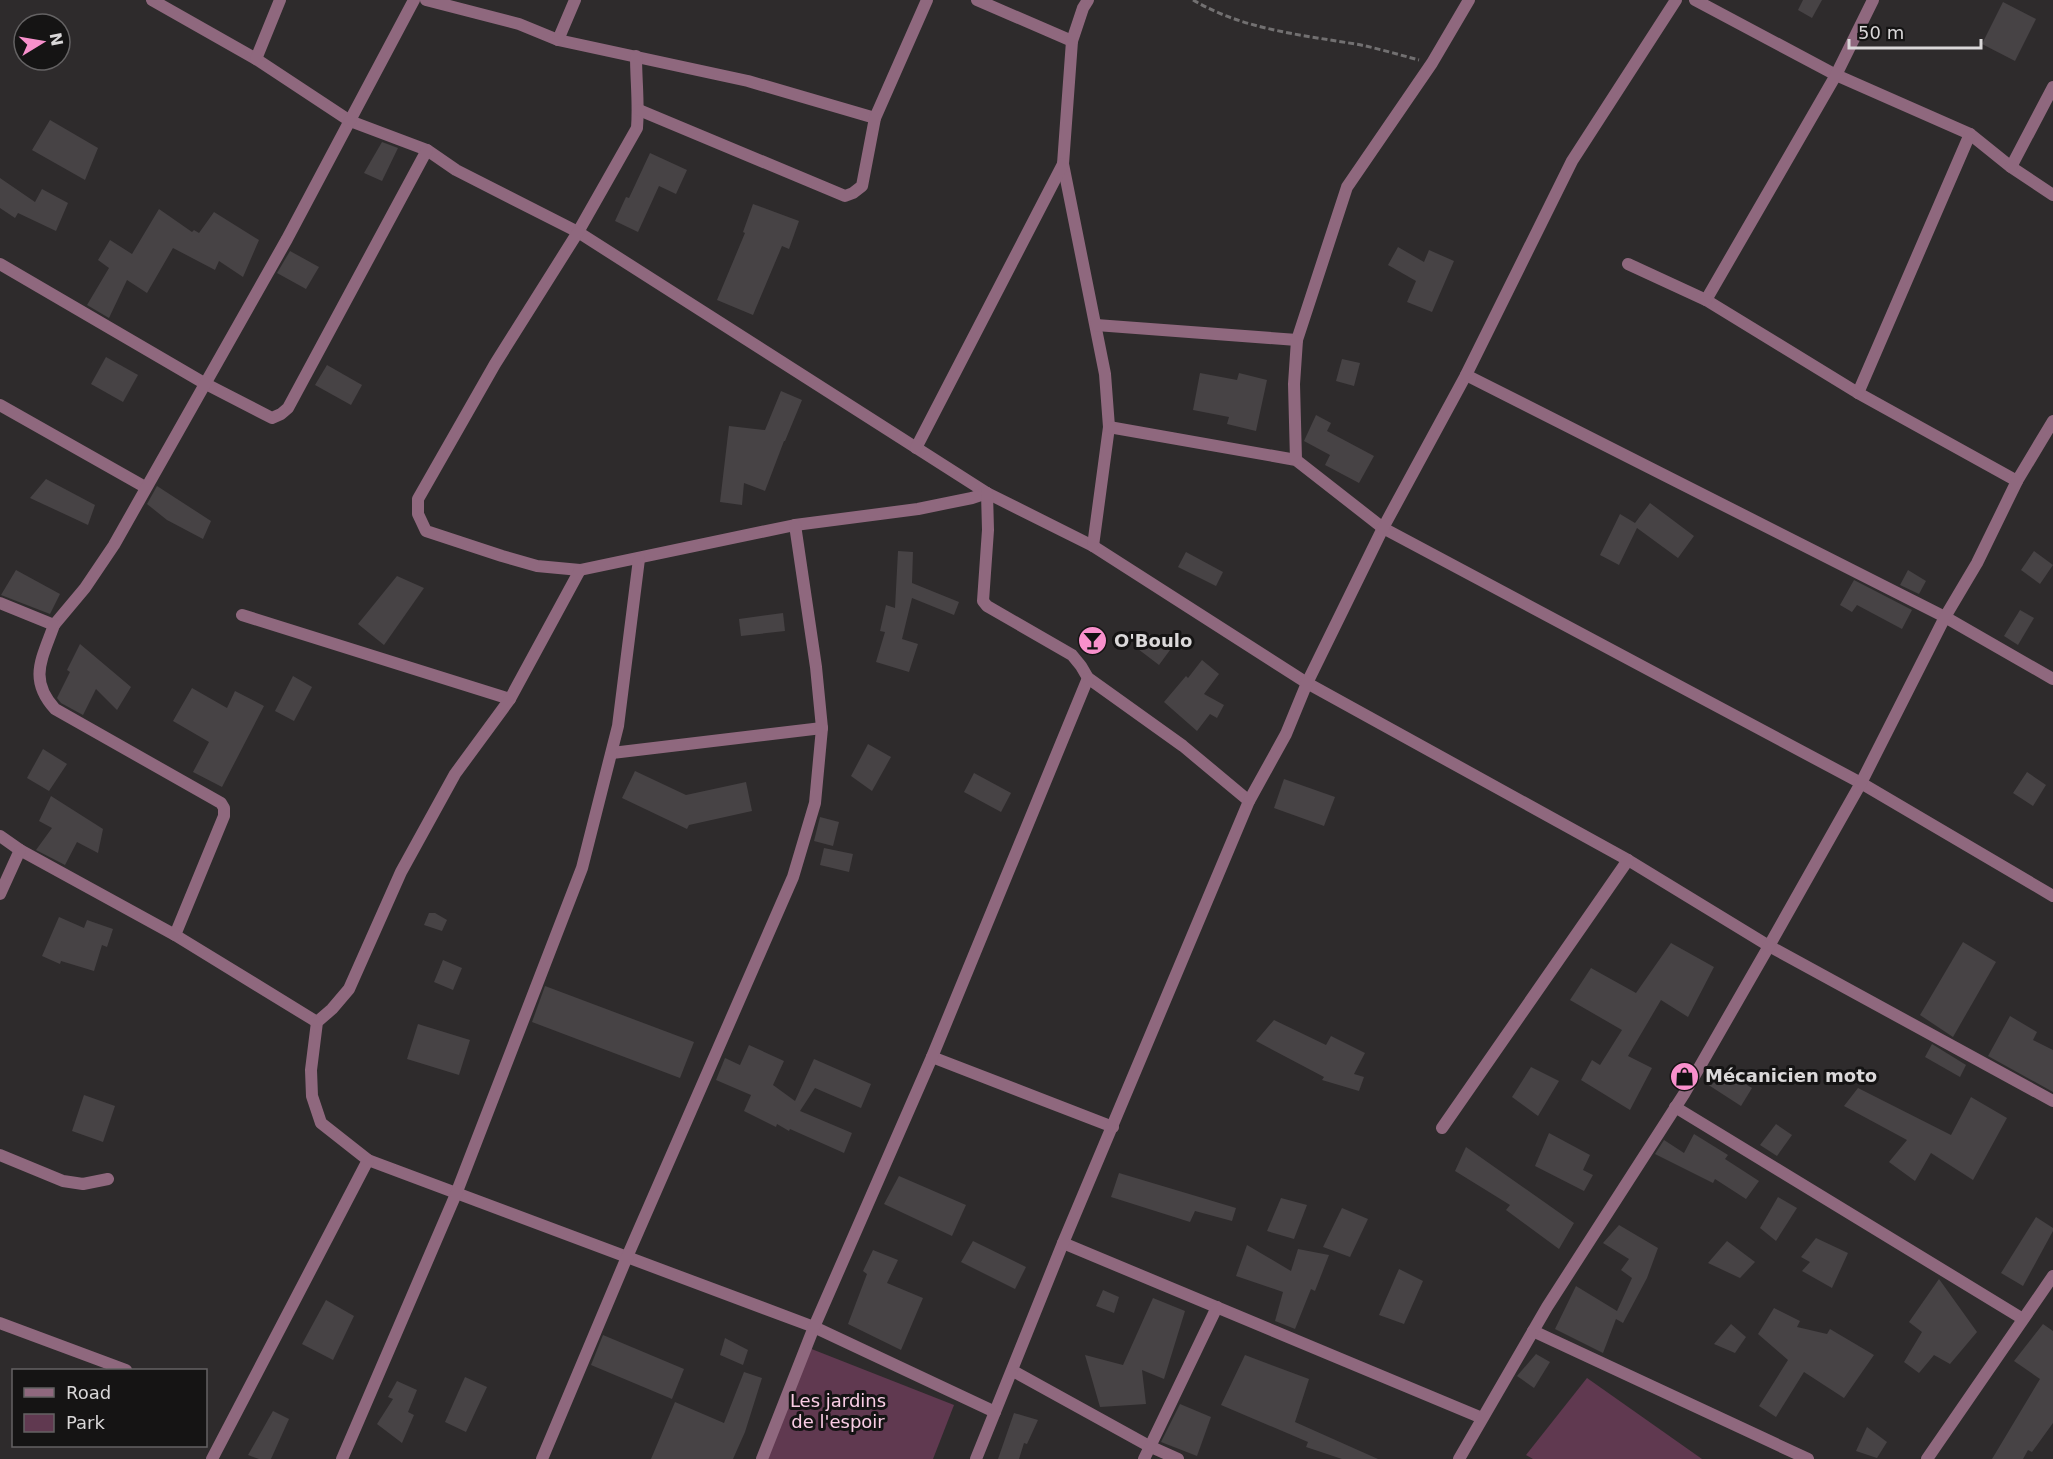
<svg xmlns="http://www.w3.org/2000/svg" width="2053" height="1459" font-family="'DejaVu Sans',sans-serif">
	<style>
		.green { fill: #603950 }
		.building { fill: #474345 }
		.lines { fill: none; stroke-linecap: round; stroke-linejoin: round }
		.path { stroke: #727071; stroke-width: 3; stroke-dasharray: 6 3; stroke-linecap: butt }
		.street { stroke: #8f687e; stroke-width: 12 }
		.labels { text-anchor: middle; stroke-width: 6; stroke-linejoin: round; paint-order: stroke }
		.poi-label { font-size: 18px; font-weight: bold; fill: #dad8d9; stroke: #151414; text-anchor: start }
		.park-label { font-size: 18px; fill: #facde5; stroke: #151414 }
	</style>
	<rect width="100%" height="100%" fill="#2e2b2c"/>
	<g class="green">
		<path d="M809,1348L954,1405L933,1459H767Z"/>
		<path d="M1587,1378L1702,1459H1533L1526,1455Z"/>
	</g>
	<g class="building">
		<path d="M1803,0H1822L1812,18L1798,10Z"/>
		<path d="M2003,2L2036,19L2015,61L1982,44Z"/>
		<path d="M50,120L98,148L85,180L32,150Z"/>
		<path d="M382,142L398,148L382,181L364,173Z"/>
		<path d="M650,153L687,170L676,194L659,186L638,232L615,221L626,197L629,198Z"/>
		<path d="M0,178L35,202L42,189L68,203L56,231L18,213L15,218L0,208Z"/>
		<path d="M753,204L799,221L789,249L782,246L753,315L717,300L745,233L743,232Z"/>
		<path d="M159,209L192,232L194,230L199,233L214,212L259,240L243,277L219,261L215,270L173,248L147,293L127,280L109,318L87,305L109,268L98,260L110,240L132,254Z"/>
		<path d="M1398,247L1424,262L1429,250L1454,261L1432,312L1407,302L1416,281L1388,265Z"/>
		<path d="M290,251L319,267L306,289L277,273Z"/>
		<path d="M106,357L138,375L123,402L91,384Z"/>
		<path d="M1342,359L1360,363L1354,386L1336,381Z"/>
		<path d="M327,365L362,385L351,405L315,385Z"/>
		<path d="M1200,373L1237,380L1239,373L1267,380L1256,431L1227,424L1229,417L1193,410Z"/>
		<path d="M781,391L802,400L785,441H784L765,491L744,483L742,505L720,502L729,426L765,430Z"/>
		<path d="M1316,415L1331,423L1327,431L1374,456L1359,483L1325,465L1330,455L1304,441Z"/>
		<path d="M46,479L95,505L88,525L30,498Z"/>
		<path d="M157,486L211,521L203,539L167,520L147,504Z"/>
		<path d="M1650,503L1694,536L1678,558L1637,528L1619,565L1600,555L1620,514L1635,523Z"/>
		<path d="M898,551L913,552L912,583L959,602L954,615L912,598L902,639L918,644L909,672L876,662L885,632L880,631L886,605L895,608Z"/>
		<path d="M2034,551L2053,565L2040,584L2021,570Z"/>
		<path d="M1186,552L1223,572L1216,586L1178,567Z"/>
		<path d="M16,570L60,594L50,614L1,595Z"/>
		<path d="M1908,570L1926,581L1919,594L1900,585Z"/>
		<path d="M397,576L424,588L384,645L358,624Z"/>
		<path d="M1854,580L1912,610L1902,629L1857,605L1852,612L1840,605Z"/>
		<path d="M2020,610L2034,618L2018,645L2004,636Z"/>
		<path d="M783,613L785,631L741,636L739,619Z"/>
		<path d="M1149,634L1170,650L1159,665L1138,649Z"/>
		<path d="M80,644L131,687L117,710L96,689L83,715L61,703L57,698L70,672L67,670Z"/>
		<path d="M1202,660L1219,674L1204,694L1224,705L1217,718L1210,714L1197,731L1164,702L1186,676L1188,678Z"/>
		<path d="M293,676L312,687L294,721L275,711Z"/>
		<path d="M192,688L227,708L235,691L264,706L222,787L193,772L209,742L173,721Z"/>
		<path d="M868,744L891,757L872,791L851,776Z"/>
		<path d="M43,749L67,764L49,791L27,778Z"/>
		<path d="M635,771L686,795L746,782L752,811L689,825L687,829L622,798Z"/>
		<path d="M2027,772L2046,785L2033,806L2013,793Z"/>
		<path d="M974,773L1011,793L1001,812L964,792Z"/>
		<path d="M1284,779L1335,797L1324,826L1274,808Z"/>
		<path d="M51,796L103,829L98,853L77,842L65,865L36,850L52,828L39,821Z"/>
		<path d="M820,817L839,822L833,846L814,841Z"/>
		<path d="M824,848L853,854L849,872L820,865Z"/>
		<path d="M429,913H435L447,920L442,931L424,925Z"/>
		<path d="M59,917L84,928L87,920L113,929L107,947L102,945L94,971L61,961L60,964L42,956Z"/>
		<path d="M1963,942L1996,962L1953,1037L1920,1015Z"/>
		<path d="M1671,943L1714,967L1688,1017L1661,1000L1628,1056L1652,1068L1630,1110L1581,1080L1592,1060L1600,1065L1622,1030L1570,1000L1591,968L1636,993Z"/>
		<path d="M443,960L462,968L453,990L434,982Z"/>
		<path d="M545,986L694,1042L680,1078L532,1022Z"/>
		<path d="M2010,1016L2037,1032L2033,1040L2053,1050V1092L1988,1056Z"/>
		<path d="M1274,1020L1326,1045L1331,1036L1365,1053L1354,1074L1364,1077L1359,1091L1322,1080L1324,1077L1256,1041Z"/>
		<path d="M418,1024L470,1040L459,1075L407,1059Z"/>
		<path d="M1932,1044L1966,1065L1960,1077L1925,1057Z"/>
		<path d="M749,1045L784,1061L773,1085L795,1101L814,1059L871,1084L861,1108L815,1088L800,1111L852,1133L844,1153L790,1129L789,1131L777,1124L776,1127L744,1111L751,1095L716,1080L725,1058L740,1065Z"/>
		<path d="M1531,1067L1559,1081L1538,1116L1512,1097Z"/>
		<path d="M1718,1067L1752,1088L1741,1106L1707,1084Z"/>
		<path d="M1858,1088L1951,1135L1971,1097L2007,1118L1973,1180L1931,1153L1915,1181L1889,1162L1907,1140L1844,1106Z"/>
		<path d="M84,1095L115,1106L103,1142L72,1131Z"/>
		<path d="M1776,1124L1792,1135L1777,1156L1760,1145Z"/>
		<path d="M1549,1133L1590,1155L1583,1170L1593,1175L1584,1191L1535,1166Z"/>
		<path d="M1694,1134L1728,1155L1725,1159L1759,1181L1746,1199L1715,1179L1713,1183L1655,1154L1664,1140L1684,1153Z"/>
		<path d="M1466,1147L1574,1223L1559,1249L1506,1210L1510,1205L1455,1171Z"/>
		<path d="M1119,1173L1236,1208L1232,1221L1195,1211L1190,1222L1111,1197Z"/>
		<path d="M899,1176L966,1205L952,1236L884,1204Z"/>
		<path d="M1778,1197L1797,1208L1776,1241L1760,1228Z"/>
		<path d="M1281,1198L1307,1205L1294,1239L1267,1231Z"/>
		<path d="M1342,1208L1368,1219L1350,1257L1323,1247Z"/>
		<path d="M2036,1217L2053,1228V1231L2023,1286L2001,1273Z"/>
		<path d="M1619,1225L1658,1248L1647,1278L1623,1323L1616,1319L1603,1353L1555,1329L1576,1286L1617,1311L1632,1278L1621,1270L1629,1259L1603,1243Z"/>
		<path d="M1816,1238L1848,1253L1832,1288L1802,1271L1810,1262L1801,1257Z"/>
		<path d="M973,1241L1026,1267L1015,1289L961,1262Z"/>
		<path d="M1727,1241L1755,1262L1740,1278L1708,1263Z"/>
		<path d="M1247,1245L1291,1271L1298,1249L1329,1255L1315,1291L1311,1289L1295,1329L1275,1321L1283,1292L1236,1276Z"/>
		<path d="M873,1250L898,1260L887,1283L923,1298L901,1350L848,1324L867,1274L863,1271Z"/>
		<path d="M1399,1269L1423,1281L1404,1324L1379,1315Z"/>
		<path d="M1939,1279L1977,1332L1950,1364L1934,1355L1919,1373L1904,1362L1922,1332L1909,1322Z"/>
		<path d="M1103,1290L1119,1297L1114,1313L1096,1306Z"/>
		<path d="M1153,1298L1185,1311L1164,1379L1142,1370L1146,1404L1100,1407L1085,1355L1123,1365Z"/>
		<path d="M326,1300L354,1316L333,1360L302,1344Z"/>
		<path d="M1774,1308L1800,1321L1797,1327L1827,1334L1830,1329L1874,1355L1844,1398L1804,1372L1776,1417L1759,1406L1788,1360L1758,1334Z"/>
		<path d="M1731,1324L1746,1337L1735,1353L1714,1344Z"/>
		<path d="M2043,1324L2053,1331V1423L2032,1452L2028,1450L2023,1459H1992L2040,1379L2014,1361Z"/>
		<path d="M603,1335L684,1369L672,1399L591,1365Z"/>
		<path d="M725,1338L748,1350L743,1365L720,1355Z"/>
		<path d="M1536,1354L1550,1362L1534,1388L1517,1376Z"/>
		<path d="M1245,1355L1309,1379L1295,1422L1378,1459H1342L1306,1447L1308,1442L1221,1405Z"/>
		<path d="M744,1372L762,1378L745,1432L733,1459H651L675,1402L724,1423Z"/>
		<path d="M465,1377L487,1387L466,1432L445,1422Z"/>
		<path d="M397,1381L417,1390L408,1412L414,1415L402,1443L377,1424L393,1399L388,1397Z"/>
		<path d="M1180,1404L1211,1417L1197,1456L1161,1442Z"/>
		<path d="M273,1411L289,1419L271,1459H259L248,1455Z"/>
		<path d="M1014,1413L1038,1420L1027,1444L1024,1443L1019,1459H998Z"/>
		<path d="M1867,1427L1887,1442L1877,1458L1856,1451Z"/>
	</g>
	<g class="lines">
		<path class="path" d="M1193,0C1244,30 1303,35 1361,45C1380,49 1400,55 1419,60"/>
		<g class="street">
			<path d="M152,0L256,59L350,121L427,150L456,170L578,232L987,493L1093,546L1307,683L1628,860L1769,946L2053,1101"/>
			<path d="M426,0L519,24L558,40L748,81L875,118"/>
			<path d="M977,0L1072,41"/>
			<path d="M1088,0L1083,8L1072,41L1063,164L1105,374L1109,427L1093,546"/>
			<path d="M1695,0L1836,75L1970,134L2011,167L2053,195"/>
			<path d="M558,40L575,0"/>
			<path d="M636,56C636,80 639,104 637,128L578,232L495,364L418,499V514L426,531L502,556L537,566L580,570L795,525L918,509L972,498L987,493"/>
			<path d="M256,59L280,0"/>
			<path d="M639,110L845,196L853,193L862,186L875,118L927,0"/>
			<path d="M2011,167L2053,87"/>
			<path d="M0,264L204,383L272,418L281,414L288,408L427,150"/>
			<path d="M1628,264L1706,300L1858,393L2017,481"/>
			<path d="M1706,300L1836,75L1873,0"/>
			<path d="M1096,325L1297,340"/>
			<path d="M1466,375L1945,617L2053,679"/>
			<path d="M1858,393L1970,134"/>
			<path d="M0,405L145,487"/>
			<path d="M1109,427L1296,460L1383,528L1861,783L2053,896"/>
			<path d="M916,448L1063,164"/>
			<path d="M1296,460L1294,384L1297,340L1347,187L1432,63L1469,0"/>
			<path d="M987,493L988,530L983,601L987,606L1072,655L1081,666L1088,678L1183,746L1249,801"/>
			<path d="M0,603L54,625L85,588L114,545L287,239L414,0"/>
			<path d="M242,615L510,699"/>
			<path d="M54,625C42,659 28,679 55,709L221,803L224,808V816L175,935"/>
			<path d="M612,753L822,728"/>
			<path d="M0,836L20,850L175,935L317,1022"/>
			<path d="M0,894L20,850"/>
			<path d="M932,1057L1113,1127"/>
			<path d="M1675,1107L2023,1319"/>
			<path d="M1442,1128L1628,860"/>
			<path d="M0,1155L63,1181L83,1184L108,1179"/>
			<path d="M368,1160L814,1327L995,1412"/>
			<path d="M1063,1243L1482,1418"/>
			<path d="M0,1323L126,1370"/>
			<path d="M1533,1331L1808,1459"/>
			<path d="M1013,1371L1149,1446L1178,1459"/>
			<path d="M212,1459L368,1160L321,1123L312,1096L311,1070L317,1022L332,1009L349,989L401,872L455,774L510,699L580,570"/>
			<path d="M342,1459L456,1194L582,868L618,726L639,559"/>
			<path d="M542,1459L627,1257L793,877L815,803L822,728L816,667L795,525"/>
			<path d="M762,1459L814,1327L932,1057L1088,678"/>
			<path d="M976,1459L1063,1243L1249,801L1286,734L1307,683L1383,528L1466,375L1572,161L1676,0"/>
			<path d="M1144,1459L1217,1307"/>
			<path d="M1459,1459L1547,1307L1684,1094L1769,946L1861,783L1945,617L1977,563L2017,481L2053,421"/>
			<path d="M1927,1459L2053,1276"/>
		</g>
	</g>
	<defs>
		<symbol id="bar-disc" viewBox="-11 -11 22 22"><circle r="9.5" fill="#f890cc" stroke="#151414"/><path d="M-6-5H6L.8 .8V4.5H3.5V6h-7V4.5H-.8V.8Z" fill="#111"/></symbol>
		<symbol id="shop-disc" viewBox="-11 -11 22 22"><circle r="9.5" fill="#f890cc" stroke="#151414"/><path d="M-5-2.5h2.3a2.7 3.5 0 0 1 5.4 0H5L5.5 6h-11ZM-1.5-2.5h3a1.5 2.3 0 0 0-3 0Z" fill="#111"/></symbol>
	</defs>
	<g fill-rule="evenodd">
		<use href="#bar-disc" x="1076" y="624" width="33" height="33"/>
		<use href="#shop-disc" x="1668" y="1060" width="33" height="33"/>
	</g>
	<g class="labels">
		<g class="poi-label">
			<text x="1114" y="647">O'Boulo</text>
			<text x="1705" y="1082">Mécanicien moto</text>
		</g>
		<g class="park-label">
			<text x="838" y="1407">Les jardins<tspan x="838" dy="21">de l'espoir</tspan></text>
		</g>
	</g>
	<rect x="12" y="1369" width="195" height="78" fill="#151414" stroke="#646263" stroke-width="1.5"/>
	<rect x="24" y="1388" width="30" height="9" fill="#8f687e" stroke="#646263" stroke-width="1.5"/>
	<text x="66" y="1399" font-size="18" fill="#dad8d9">Road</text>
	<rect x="24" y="1414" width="30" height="18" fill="#603950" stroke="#646263" stroke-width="1.5"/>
	<text x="66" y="1429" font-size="18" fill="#dad8d9">Park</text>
	<g transform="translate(42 42) rotate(79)"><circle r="28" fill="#151414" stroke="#646263" stroke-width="1.5"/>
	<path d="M0-4.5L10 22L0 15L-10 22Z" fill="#f890cc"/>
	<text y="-9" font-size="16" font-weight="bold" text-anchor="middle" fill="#dad8d9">N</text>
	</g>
	<path d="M1849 39v9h132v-9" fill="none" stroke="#dad8d9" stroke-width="3"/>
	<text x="1858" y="39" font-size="18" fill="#dad8d9" stroke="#151414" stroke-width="4.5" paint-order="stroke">50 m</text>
</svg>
